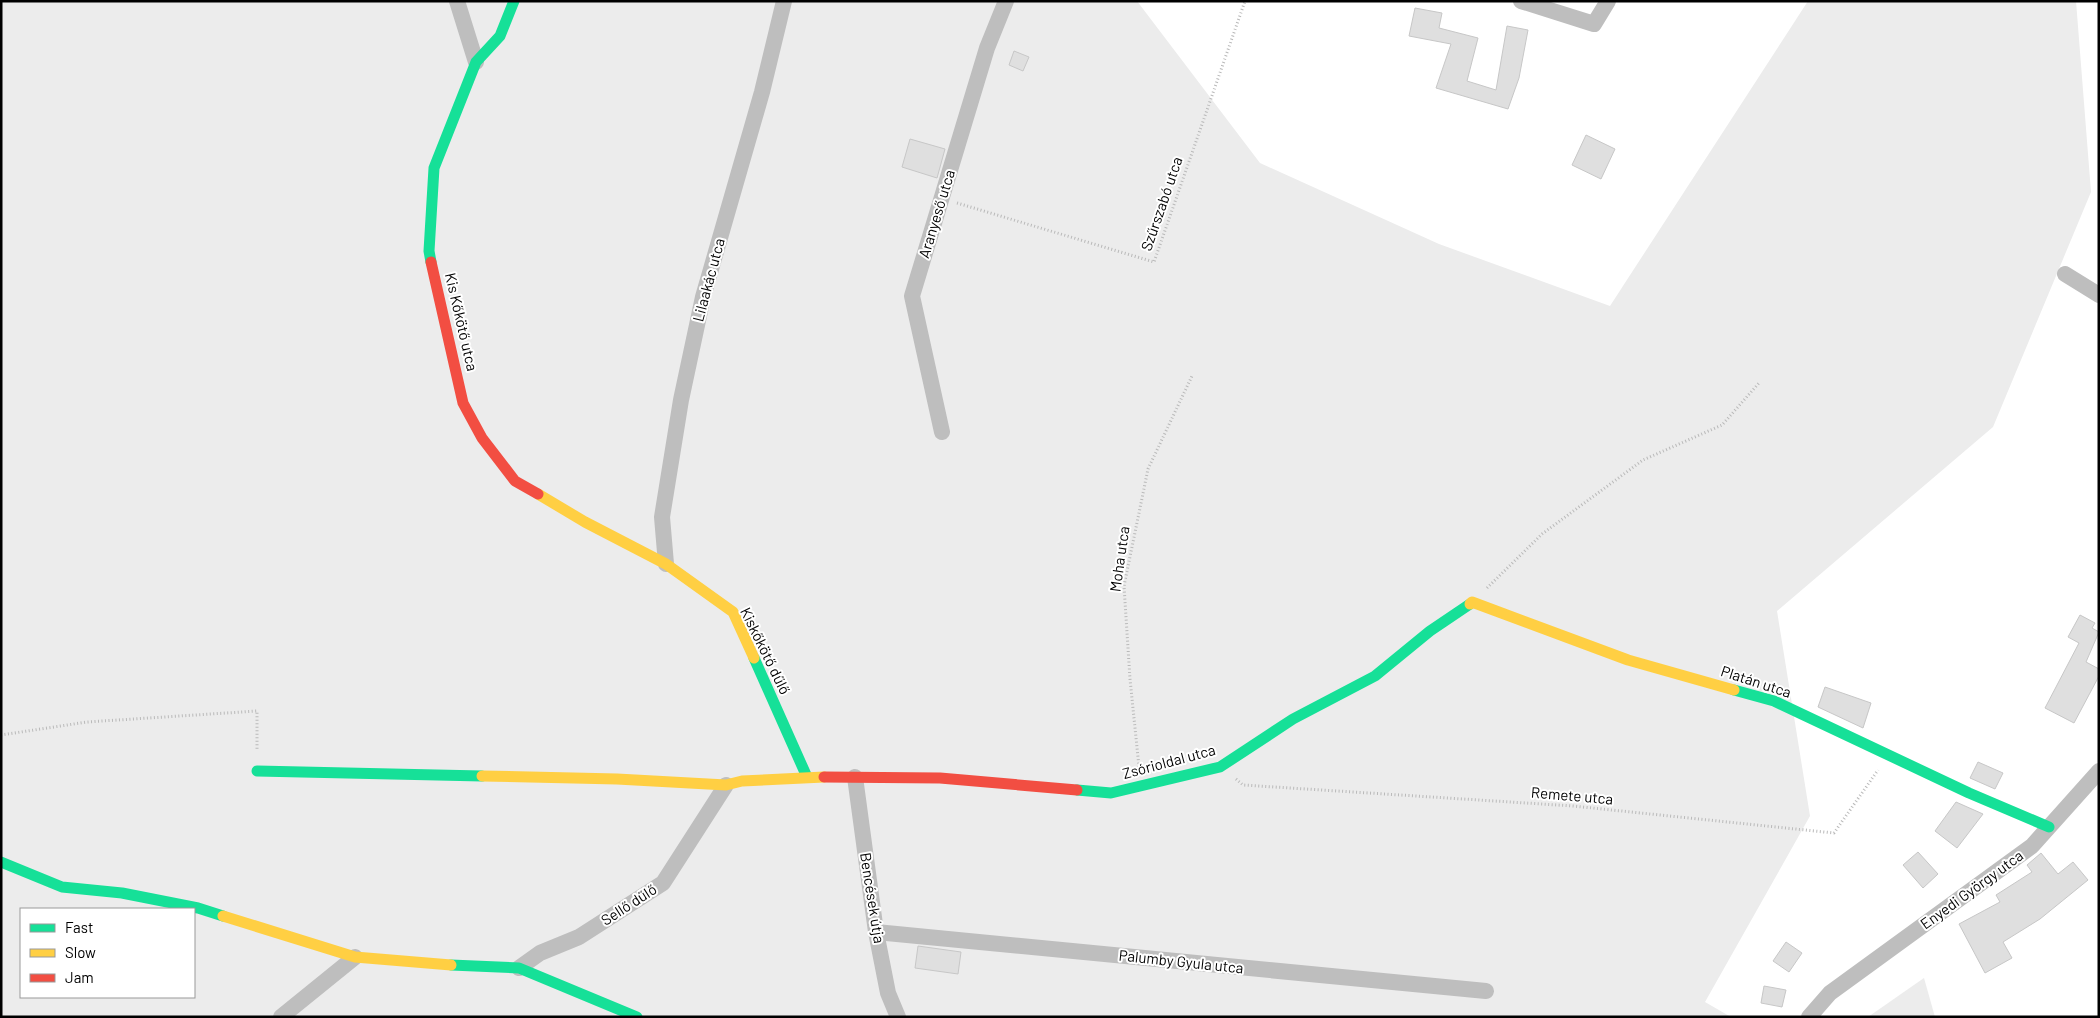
<svg xmlns="http://www.w3.org/2000/svg" width="2100" height="1018" font-family="Barlow,sans-serif">
	<style>
		.green { fill: #ececec; fill-rule: evenodd }
		.building { fill: #dfdfdf; stroke: #c7c7c7 }
		.lines { fill: none; stroke-linecap: round; stroke-linejoin: round }
		.path { stroke: #b9b9b9; stroke-width: 3; stroke-dasharray: 1 2.5; stroke-linecap: butt }
		.street { stroke: #bebebe; stroke-width: 16 }
		.fast { stroke: #16e098; stroke-width: 11 }
		.slow { stroke: #ffcf43; stroke-width: 11 }
		.jam { stroke: #f24e42; stroke-width: 11 }
		.labels { text-anchor: middle; stroke-width: 4; stroke-linejoin: round; paint-order: stroke }
		.street-label { font-size: 15px; fill: #000; stroke: #fff }
	</style>
	<rect width="100%" height="100%" fill="#fff"/>
	<g class="green">
		<path d="M1,1H1137L1260,163L1439,244L1610,306L1808,1H2076L2091,192L1993,427L1777,611L1810,816L1705,1002L1731,1017H1ZM21,909H194V997H21Z"/>
		<path d="M1924,978L1935,1017H1868Z"/>
	</g>
	<g class="building">
		<path d="M1415,8L1442,13L1439,28L1478,38L1467,81L1496,90L1507,26L1528,30L1519,78L1508,109L1436,88L1451,44L1409,36Z"/>
		<path d="M1014,51L1029,57L1023,71L1009,65Z"/>
		<path d="M1586,135L1615,149L1601,179L1572,165Z"/>
		<path d="M910,139L945,149L937,178L902,167Z"/>
		<path d="M2080,615L2095,623L2092,628L2099,632L2086,662L2099,669V676L2074,723L2045,708L2079,643L2068,637Z"/>
		<path d="M1825,687L1871,703L1863,728L1818,707Z"/>
		<path d="M1978,762L2003,773L1995,789L1970,778Z"/>
		<path d="M1956,802L1983,814L1957,848L1935,831Z"/>
		<path d="M1918,852L1938,874L1923,888L1903,865Z"/>
		<path d="M2041,853L2058,874L2073,862L2088,880L2040,919L2003,942L2012,958L1985,973L1959,924L2000,902L1996,895L2032,872L2027,865Z"/>
		<path d="M1786,942L1802,953L1789,972L1773,961Z"/>
		<path d="M918,946L961,952L958,974L915,968Z"/>
		<path d="M1764,986L1786,990L1782,1007L1761,1003Z"/>
	</g>
	<g class="lines">
		<g class="path">
			<path d="M957,203L1154,262L1245,1"/>
			<path d="M1487,588L1542,534L1643,460L1722,425L1759,383"/>
			<path d="M1,735L87,722L257,711V751"/>
			<path d="M1139,767L1130,679L1124,586L1148,469L1192,376"/>
			<path d="M1236,779L1243,785L1573,806L1834,833L1878,770"/>
		</g>
		<g class="street">
			<path d="M457,1L476,62"/>
			<path d="M1521,1L1594,24L1608,1"/>
			<path d="M2065,274L2099,295"/>
			<path d="M942,432L912,296L987,48L1006,1"/>
			<path d="M666,564L662,517L681,400L703,297L762,92L784,1"/>
			<path d="M855,777L876,932L888,993L898,1017"/>
			<path d="M876,932L1486,991"/>
			<path d="M519,968L540,953L579,937L663,883L726,785"/>
			<path d="M281,1017L355,957"/>
			<path d="M1809,1017L1830,993L2032,846L2099,771"/>
		</g>
		<g class="fast">
			<path d="M431,262L429,251L434,168L476,62L500,36L514,1"/>
			<path d="M754,658L807,777"/>
			<path d="M1734,690L1774,701L1969,793L2049,827"/>
			<path d="M257,771L482,776"/>
			<path d="M1077,790L1111,793L1220,767L1293,719L1375,676L1430,631L1470,604"/>
			<path d="M1,862L62,887L122,893L198,908L223,916"/>
			<path d="M451,965L519,968L637,1017"/>
		</g>
		<g class="slow">
			<path d="M538,494L585,522L666,564L733,612L754,658"/>
			<path d="M1470,604L1472,602L1628,660L1734,690"/>
			<path d="M482,776L617,779L726,785L742,781L824,777"/>
			<path d="M223,916L355,957L451,965"/>
		</g>
		<g class="jam">
			<path d="M431,262L463,403L482,438L515,481L538,494"/>
			<path d="M824,777L940,778L1077,790"/>
		</g>
	</g>
	<g class="labels">
		<g class="street-label">
			<text transform="translate(1162 204) rotate(-71)" y="5">Szűrszabó utca</text>
			<text transform="translate(937 214) rotate(-73)" y="5">Aranyeső utca</text>
			<text transform="translate(709 280) rotate(-75)" y="5">Lilaakác utca</text>
			<text transform="translate(461 322) rotate(77)" y="5">Kis Kőkötő utca</text>
			<text transform="translate(1120 559) rotate(-82)" y="5">Moha utca</text>
			<text transform="translate(765 651) rotate(64)" y="5">Kiskőkötő dűlő</text>
			<text transform="translate(1756 682) rotate(18)" y="5">Platán utca</text>
			<text transform="translate(1169 762) rotate(-15)" y="5">Zsórioldal utca</text>
			<text transform="translate(1572 796) rotate(5)" y="5">Remete utca</text>
			<text transform="translate(1972 890) rotate(-36)" y="5">Enyedi György utca</text>
			<text transform="translate(872 898) rotate(81)" y="5">Bencések útja</text>
			<text transform="translate(629 905) rotate(-33)" y="5">Sellő dűlő</text>
			<text transform="translate(1181 962) rotate(6)" y="5">Palumby Gyula utca</text>
		</g>
	</g>
	<rect width="2100" height="1018" fill="none" stroke="#000000" stroke-width="5"/>
	<rect x="20" y="908" width="175" height="90" fill="#ffffff" stroke="#999999"/>
	<rect x="30" y="924" width="25" height="8" fill="#16e098" stroke="#999999"/>
	<text x="65" y="933" font-size="15" fill="#000000">Fast</text>
	<rect x="30" y="949" width="25" height="8" fill="#ffcf43" stroke="#999999"/>
	<text x="65" y="958" font-size="15" fill="#000000">Slow</text>
	<rect x="30" y="974" width="25" height="8" fill="#f24e42" stroke="#999999"/>
	<text x="65" y="983" font-size="15" fill="#000000">Jam</text>
</svg>
